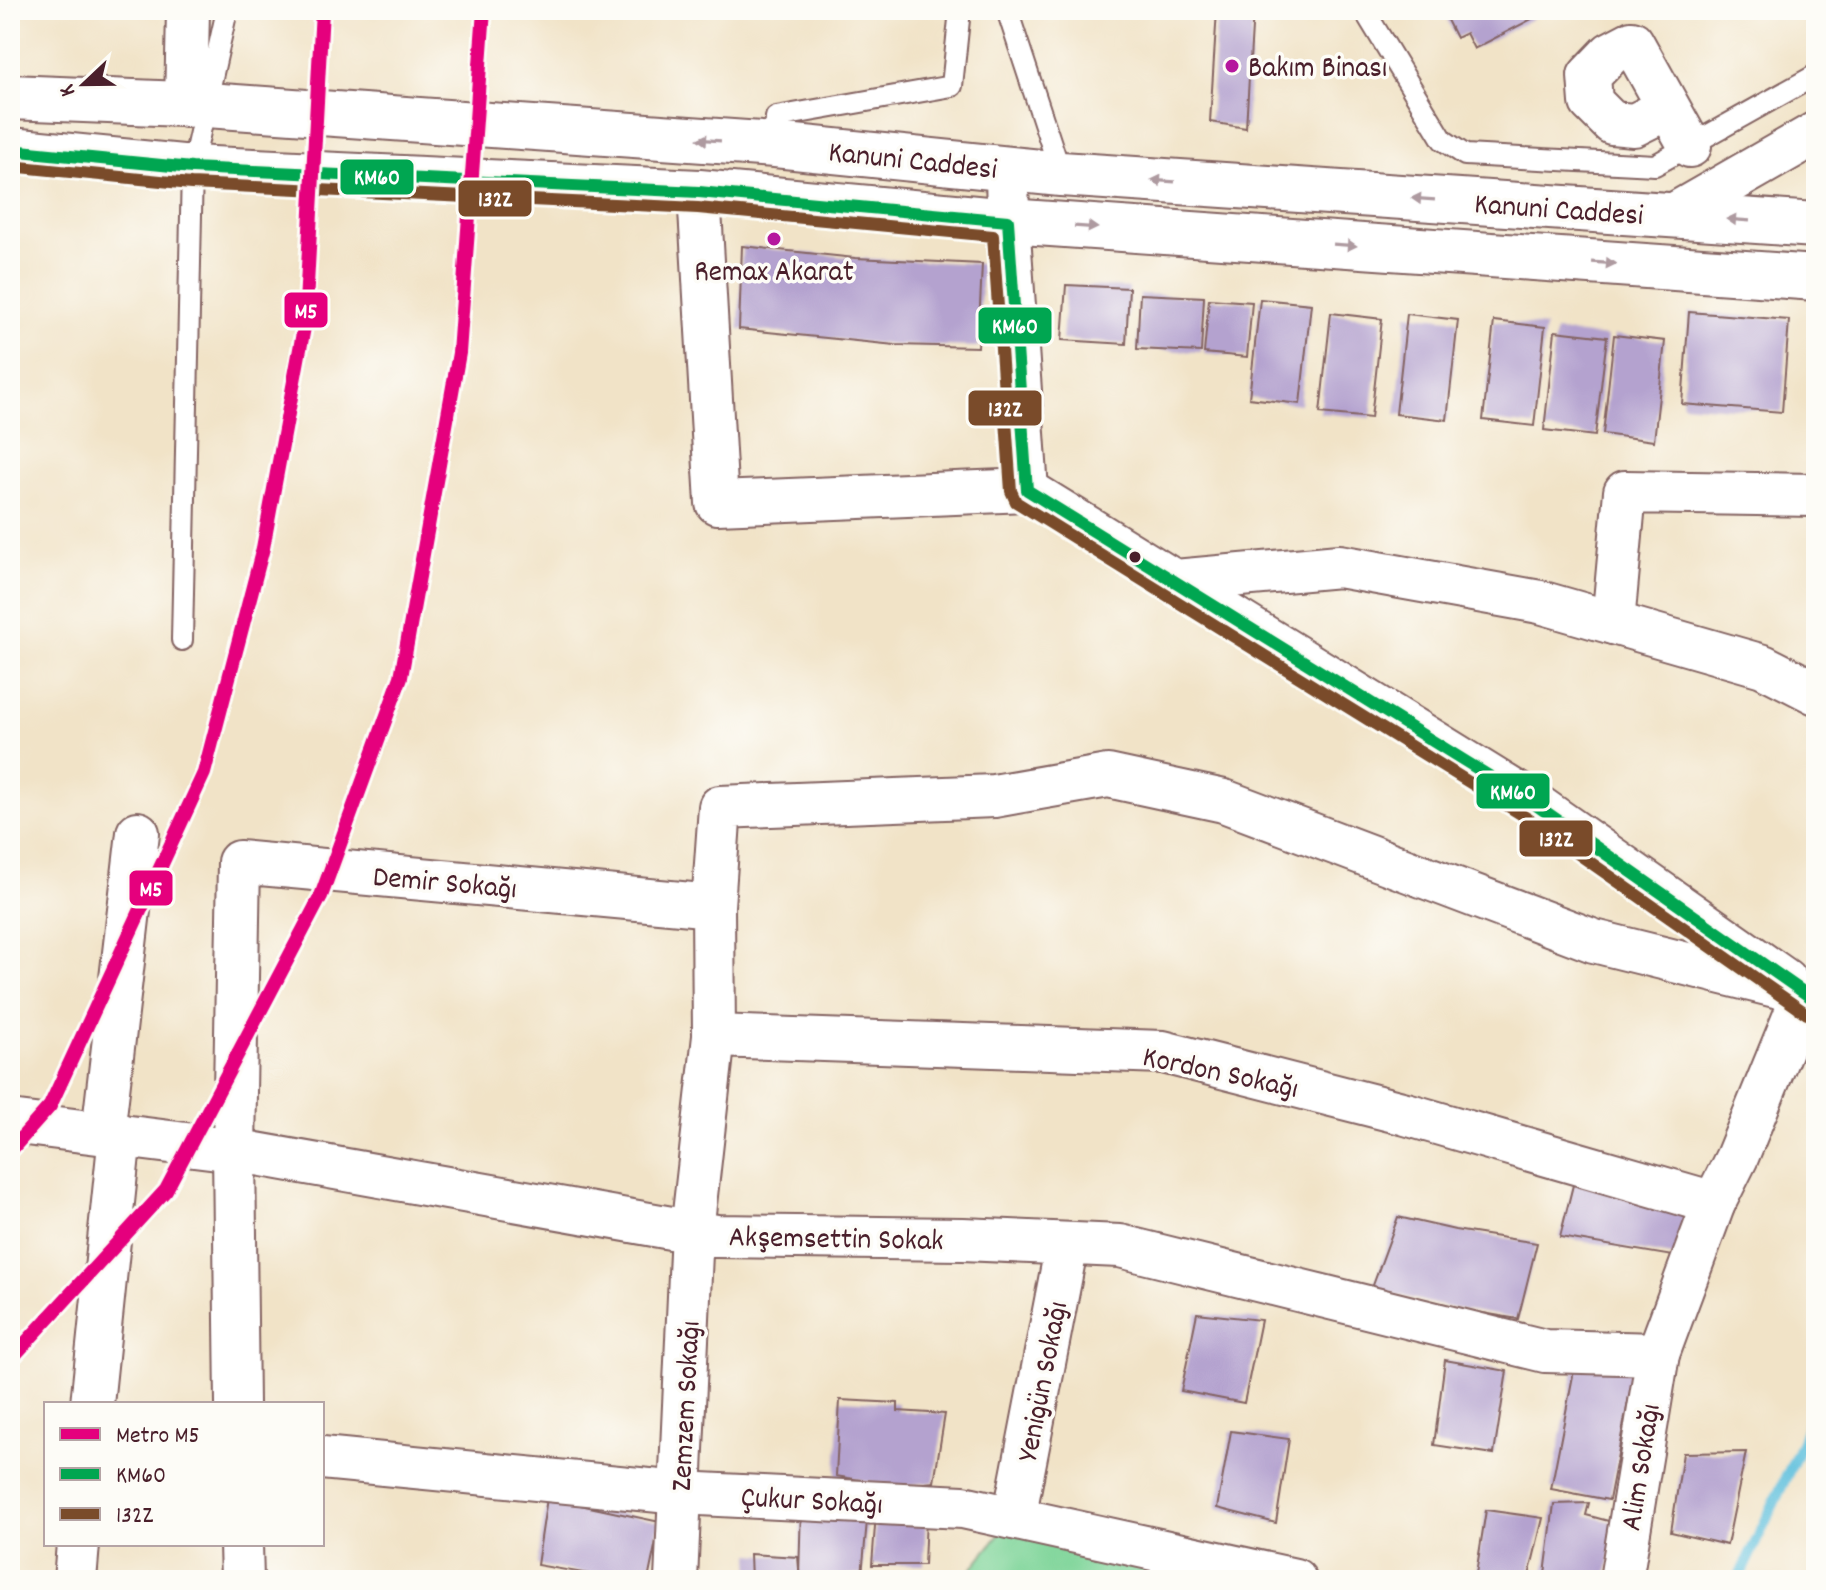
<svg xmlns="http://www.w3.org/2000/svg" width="1826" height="1590" font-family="Dekko,sans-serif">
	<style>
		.green { fill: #7dd498; stroke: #647a62; stroke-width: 2 }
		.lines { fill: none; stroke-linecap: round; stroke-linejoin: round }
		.stream { stroke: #5fc0dd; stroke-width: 11 }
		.building { fill: #b4a2cf }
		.service-casing { stroke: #846462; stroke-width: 24 }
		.minor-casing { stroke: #846462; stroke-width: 46 }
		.tertiary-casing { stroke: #846462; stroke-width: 48 }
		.service { stroke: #fff; stroke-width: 20 }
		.minor { stroke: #fff; stroke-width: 42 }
		.tertiary { stroke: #fff; stroke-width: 44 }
		.bus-1-casing { stroke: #fdfcf7; stroke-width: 18 }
		.bus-2-casing { stroke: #fdfcf7; stroke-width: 18 }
		.bus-1 { stroke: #00a651; stroke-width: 12 }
		.bus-2 { stroke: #7a4b2a; stroke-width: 12 }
		.metro-1-casing { stroke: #fdfcf7; stroke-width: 20 }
		.metro-1 { stroke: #e5007d; stroke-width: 14 }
		.oneway { fill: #ae9aa0 }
		.poi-dot { fill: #b5179e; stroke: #fdfcf7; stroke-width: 3 }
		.bus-dot { fill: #4a1f2b; stroke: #fdfcf7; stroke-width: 3 }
		.labels { text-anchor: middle; stroke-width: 7; stroke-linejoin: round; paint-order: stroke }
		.poi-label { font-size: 30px; fill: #4a1f2b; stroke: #fdfcf7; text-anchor: start }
		.street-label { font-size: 30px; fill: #4a1f2b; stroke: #fdfcf7 }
		.line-badge { stroke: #fdfcf7; stroke-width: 3 }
		.badge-label { font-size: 22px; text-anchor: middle; font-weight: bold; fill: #fff }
	</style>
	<rect width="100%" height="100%" fill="#fdfcf7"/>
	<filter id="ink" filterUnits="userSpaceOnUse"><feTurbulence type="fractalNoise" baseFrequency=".0125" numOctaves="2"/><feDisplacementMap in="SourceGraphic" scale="16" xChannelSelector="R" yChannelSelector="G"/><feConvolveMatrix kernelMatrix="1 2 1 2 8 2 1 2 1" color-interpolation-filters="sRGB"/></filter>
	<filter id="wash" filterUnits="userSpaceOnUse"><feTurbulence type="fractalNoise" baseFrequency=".006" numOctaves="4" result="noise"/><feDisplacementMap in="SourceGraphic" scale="32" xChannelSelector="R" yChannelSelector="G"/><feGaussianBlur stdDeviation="1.8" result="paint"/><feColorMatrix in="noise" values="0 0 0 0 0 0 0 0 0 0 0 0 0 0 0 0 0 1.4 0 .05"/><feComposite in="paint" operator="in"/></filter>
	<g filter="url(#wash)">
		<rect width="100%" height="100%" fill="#f1e3c7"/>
		<path class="green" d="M1006,1526L1247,1580H963Z"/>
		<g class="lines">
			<path class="stream" d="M1738,1580L1801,1445L1816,1403"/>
		</g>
		<g id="blocks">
			<g class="building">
				<path d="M1217,10H1253L1246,128L1210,122Z"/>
				<path d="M1442,10H1549L1474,49L1466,33L1456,38Z"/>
				<path d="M742,246L855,258L982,264L978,347L895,345L739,329Z"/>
				<path d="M1066,285L1129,288L1126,344L1062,340Z"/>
				<path d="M1140,294L1204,297L1201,352L1137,349Z"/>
				<path d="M1209,299L1252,302L1247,357L1204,353Z"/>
				<path d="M1260,299L1311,304L1300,404L1249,398Z"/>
				<path d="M1689,312L1789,320L1782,412L1682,404Z"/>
				<path d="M1331,313L1382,319L1371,418L1320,413Z"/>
				<path d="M1407,314L1458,320L1447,420L1396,414Z"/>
				<path d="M1494,321L1545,327L1534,426L1483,420Z"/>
				<path d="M1555,331L1607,337L1595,436L1544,430Z"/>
				<path d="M1614,335L1665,341L1654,441L1603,434Z"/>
				<path d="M1576,1173L1714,1203L1684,1258L1560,1237Z"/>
				<path d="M1398,1217L1455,1230L1537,1243L1518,1319L1442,1306L1372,1288Z"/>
				<path d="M1197,1313L1261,1320L1244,1403L1181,1391Z"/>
				<path d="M1445,1360L1507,1371L1494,1454L1434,1445Z"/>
				<path d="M1576,1360L1634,1371L1609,1500L1551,1489Z"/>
				<path d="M840,1400L898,1403V1411L945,1414L934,1482L895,1486L836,1476Z"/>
				<path d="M1231,1431L1289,1439L1276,1523L1217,1508Z"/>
				<path d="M1746,1452L1727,1545L1671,1532L1683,1453Z"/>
				<path d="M547,1498L660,1522L648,1580H623L537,1565Z"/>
				<path d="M1589,1503L1586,1515L1616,1523L1606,1580L1545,1574L1554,1504Z"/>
				<path d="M801,1507L868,1510L862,1575L799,1576Z"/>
				<path d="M1486,1510L1543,1518L1528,1580H1475Z"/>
				<path d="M876,1513L926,1516L924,1565H872Z"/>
				<path d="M750,1554L798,1557L800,1580H751Z"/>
			</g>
		</g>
	</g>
	<g filter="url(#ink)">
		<use href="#blocks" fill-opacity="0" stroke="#846462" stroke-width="2"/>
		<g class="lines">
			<defs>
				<g id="service">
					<path d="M1007,10L1061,174"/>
					<path d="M1364,10L1443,140L1465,155L1655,165L1816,75"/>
					<path d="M775,145L776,117L952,86L960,10"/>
					<path d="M182,640L192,168L227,10"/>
				</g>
				<g id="minor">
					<path d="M186,106L188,10"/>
					<path d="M1654,115L1634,125L1612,123L1591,102L1589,76L1611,53L1632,42L1690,146"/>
					<path d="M1007,169L1008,221L1027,490"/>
					<path d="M699,192L717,503L1027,490"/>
					<path d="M1673,215L1816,133"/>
					<path d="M1027,490L1536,805L1785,980"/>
					<path d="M1175,581L1339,566L1540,602L1763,666L1816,693"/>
					<path d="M1613,623L1625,492L1816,495"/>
					<path d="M714,1036L1163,1052L1406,1114L1714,1203"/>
					<path d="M10,1122L234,1150L716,1236L963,1239L1120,1246L1545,1351L1658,1354"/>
					<path d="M103,1133L138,833"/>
					<path d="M92,1404L120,1135"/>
					<path d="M237,1404L234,1150L239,862L713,906"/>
					<path d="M322,1458L680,1493L963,1507L1295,1580"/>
					<path d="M1014,1518L1067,1244"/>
					<path d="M241,1544L242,1580"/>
					<path d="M75,1580L78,1544"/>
					<path d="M676,1580L692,1231L714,1036L713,906L720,807L994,796L1108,776L1224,801L1594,941L1804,993L1737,1157L1714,1203L1658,1354L1621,1580"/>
				</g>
				<g id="tertiary">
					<path d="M10,97L207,105L775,145L1061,174L1816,225"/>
					<path d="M10,150L192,168L699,192L1008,221L1816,278"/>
				</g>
			</defs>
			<use href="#service" class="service-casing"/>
			<use href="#minor" class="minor-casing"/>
			<use href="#tertiary" class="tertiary-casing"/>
			<use href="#service" class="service"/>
			<use href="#minor" class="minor"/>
			<use href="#tertiary" class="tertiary"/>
			<defs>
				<path id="bus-1" d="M10,150L192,168L699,192L1008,221L1027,490L1536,805L1816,1001"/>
				<path id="bus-2" d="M10,166L191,184L698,208L993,236L1011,491L1016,502L1527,818L1807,1014"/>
			</defs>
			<use href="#bus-1" class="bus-1-casing"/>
			<use href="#bus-2" class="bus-2-casing"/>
			<use href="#bus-1" class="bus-1"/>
			<use href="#bus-2" class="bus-2"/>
			<defs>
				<g id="metro-1">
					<path d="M10,1151L50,1106L204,773L263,548L305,322L322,10"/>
					<path d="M10,1360L166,1190L321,896L401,677L459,353L484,10"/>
				</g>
			</defs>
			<use href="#metro-1" class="metro-1-casing"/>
			<use href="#metro-1" class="metro-1"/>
		</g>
		<defs><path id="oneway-solid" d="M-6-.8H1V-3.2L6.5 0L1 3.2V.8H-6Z" transform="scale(2)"/></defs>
		<g class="oneway">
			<use href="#oneway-solid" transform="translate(709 140) rotate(-176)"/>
			<use href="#oneway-solid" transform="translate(1163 181) rotate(-176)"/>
			<use href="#oneway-solid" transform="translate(1423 199) rotate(-176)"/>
			<use href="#oneway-solid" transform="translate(1738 220) rotate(-176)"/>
			<use href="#oneway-solid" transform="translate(1086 227) rotate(4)"/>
			<use href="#oneway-solid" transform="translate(1345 245) rotate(4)"/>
			<use href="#oneway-solid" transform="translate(1604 263) rotate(4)"/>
		</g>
	</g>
	<g class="poi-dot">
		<circle cx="1232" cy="66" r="8"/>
		<circle cx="774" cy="239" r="8"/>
	</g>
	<circle class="bus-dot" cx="1135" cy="557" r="7"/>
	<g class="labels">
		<g class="poi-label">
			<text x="1248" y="76">Bakım Binası</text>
			<text x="774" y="280" text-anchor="middle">Remax Akarat</text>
		</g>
		<g class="street-label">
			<text transform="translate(913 159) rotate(6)" y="10">Kanuni Caddesi</text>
			<text transform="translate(1559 208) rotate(4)" y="10">Kanuni Caddesi</text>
			<text transform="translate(445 881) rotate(5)" y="10">Demir Sokağı</text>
			<text transform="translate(1221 1071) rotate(12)" y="10">Kordon Sokağı</text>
			<text transform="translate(836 1237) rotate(1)" y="10">Akşemsettin Sokak</text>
			<text transform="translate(1041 1381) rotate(-79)" y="10">Yenigün Sokağı</text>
			<text transform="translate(684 1406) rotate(-87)" y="10">Zemzem Sokağı</text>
			<text transform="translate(1639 1467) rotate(-81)" y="10">Alim Sokağı</text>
			<text transform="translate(812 1499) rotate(3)" y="10">Çukur Sokağı</text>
		</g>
	</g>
	<g class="line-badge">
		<rect x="339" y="158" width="76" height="38" rx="8" fill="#00a651"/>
		<rect x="457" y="179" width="76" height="39" rx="8" fill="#7a4b2a"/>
		<rect x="283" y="291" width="46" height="38" rx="8" fill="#e5007d"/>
		<rect x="977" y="306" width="76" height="39" rx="8" fill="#00a651"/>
		<rect x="967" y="389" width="76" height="38" rx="8" fill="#7a4b2a"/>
		<rect x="1475" y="772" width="76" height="38" rx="8" fill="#00a651"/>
		<rect x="1518" y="819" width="76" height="39" rx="8" fill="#7a4b2a"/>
		<rect x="128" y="869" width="46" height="38" rx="8" fill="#e5007d"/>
	</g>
	<g class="badge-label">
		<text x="377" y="184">KM60</text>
		<text x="495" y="206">132Z</text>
		<text x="306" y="318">M5</text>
		<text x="1015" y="333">KM60</text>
		<text x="1005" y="416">132Z</text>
		<text x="1513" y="799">KM60</text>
		<text x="1556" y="846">132Z</text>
		<text x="151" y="896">M5</text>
	</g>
	<rect width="1826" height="1590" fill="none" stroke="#fdfcf7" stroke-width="40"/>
	<rect x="44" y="1402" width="280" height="144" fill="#fdfcf7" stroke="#b5a4a5" stroke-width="2"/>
	<rect x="60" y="1428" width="40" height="12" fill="#e5007d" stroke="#b5a4a5" stroke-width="2"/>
	<text x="116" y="1442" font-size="24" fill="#4a1f2b">Metro M5</text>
	<rect x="60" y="1468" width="40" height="12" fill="#00a651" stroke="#b5a4a5" stroke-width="2"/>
	<text x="116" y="1482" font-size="24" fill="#4a1f2b">KM60</text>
	<rect x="60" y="1508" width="40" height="12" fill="#7a4b2a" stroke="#b5a4a5" stroke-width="2"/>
	<text x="116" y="1522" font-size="24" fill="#4a1f2b">132Z</text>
	<g transform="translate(84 84) rotate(248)" stroke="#fdfcf7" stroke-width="6" paint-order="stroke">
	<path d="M0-6L14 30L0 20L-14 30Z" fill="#4a1f2b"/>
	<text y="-12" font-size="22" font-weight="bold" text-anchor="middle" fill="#4a1f2b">K</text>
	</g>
</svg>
